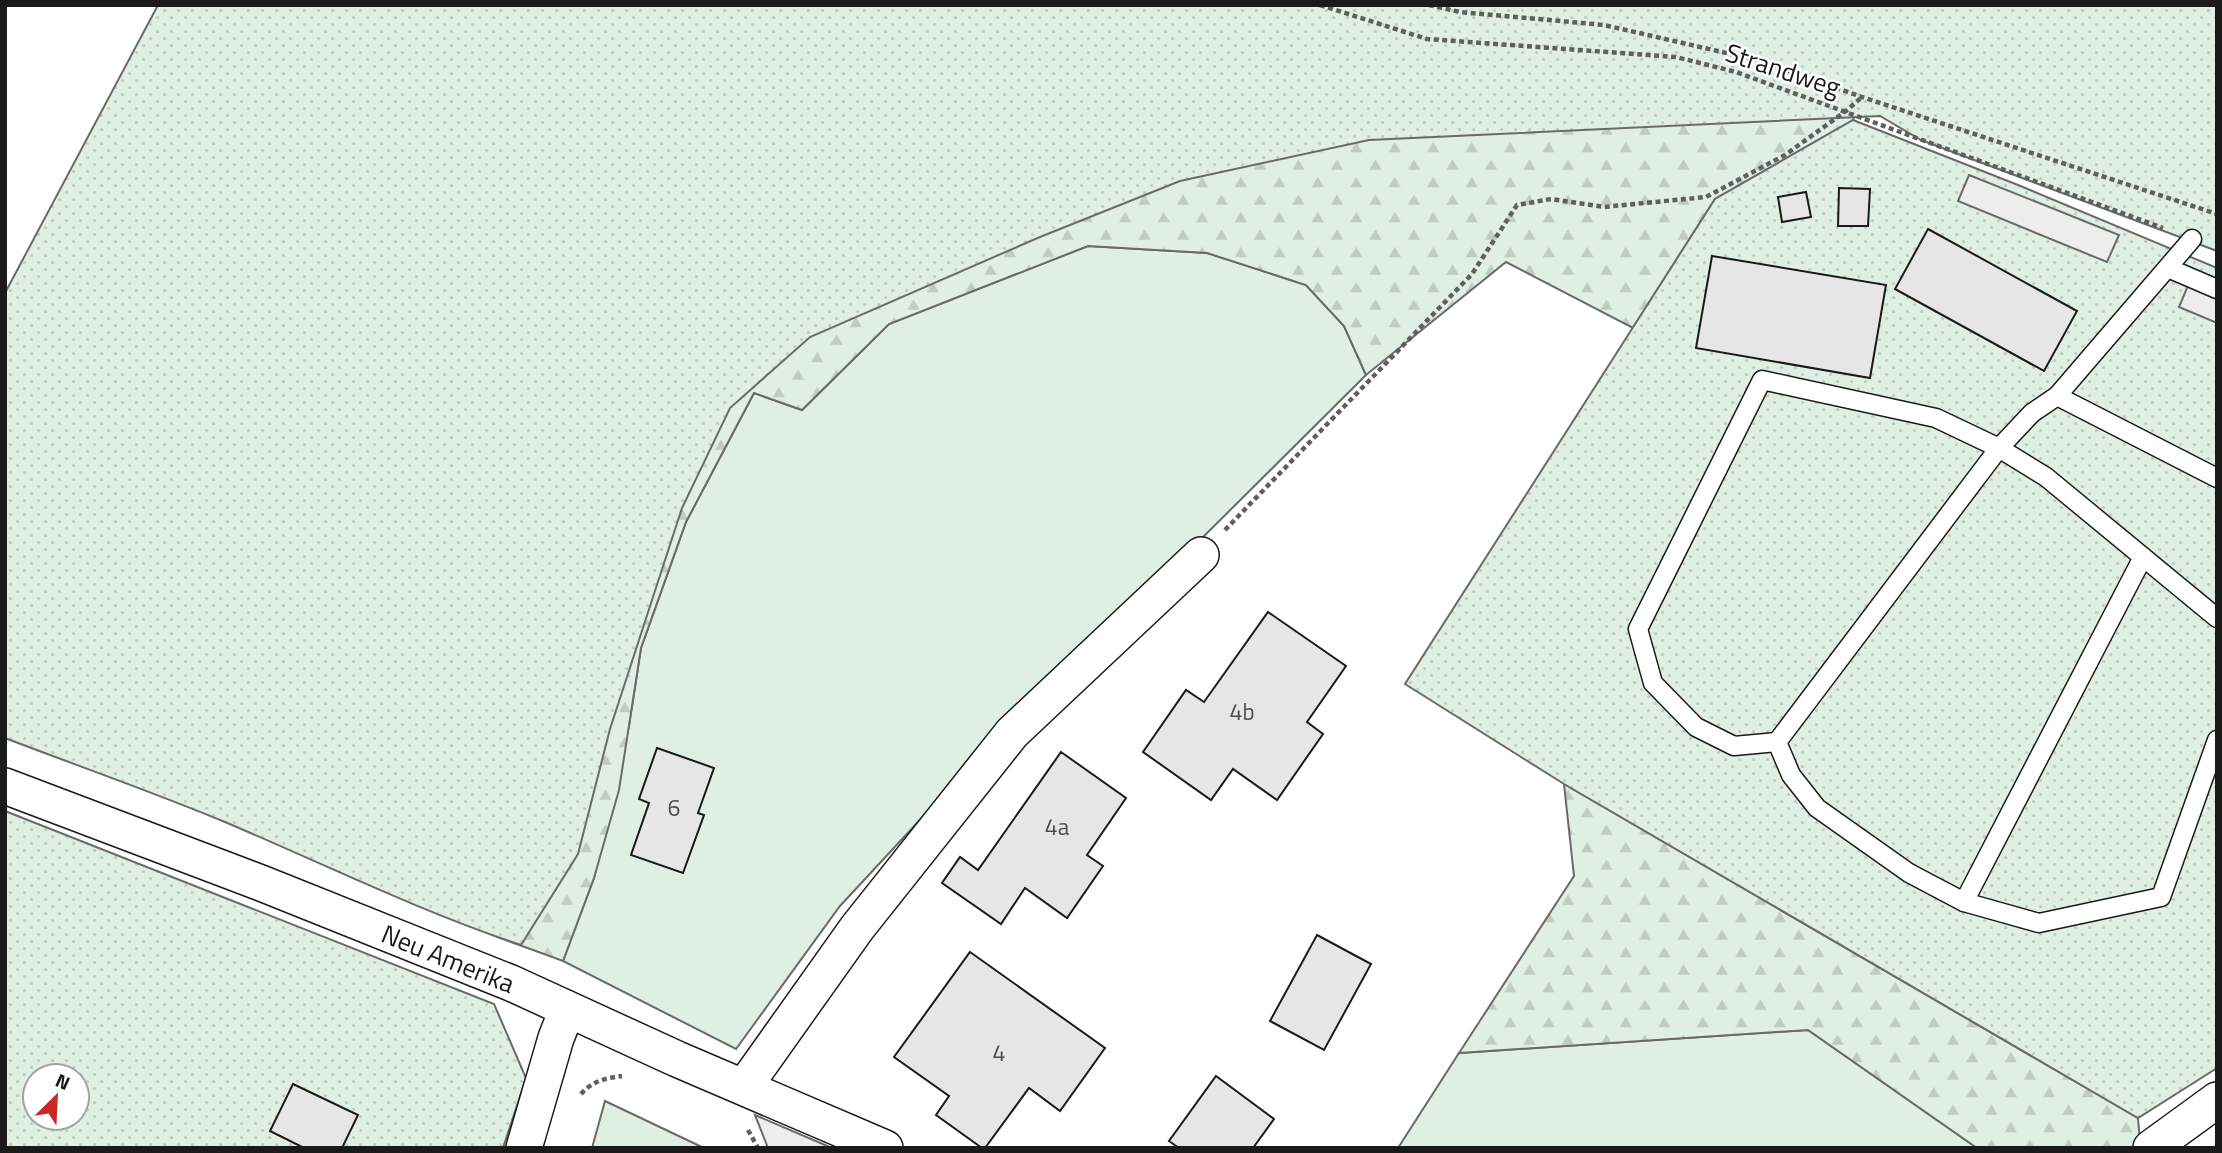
<svg xmlns="http://www.w3.org/2000/svg" width="2222" height="1153" font-family="'Titillium Web',sans-serif">
	<style>
		.grass { fill: #e0efe3; stroke: #6a6a6a; stroke-width: 2 }
		.forest { fill: url(#forest-firs); stroke: #6a6a6a; stroke-width: 2 }
		.park { fill: url(#park-dots); stroke: #6a6a6a; stroke-width: 2; fill-rule: evenodd }
		.parking { fill: #ededed; stroke: #6a6a6a; stroke-width: 2 }
		.building { fill: #e6e6e6; stroke: #1a1a1a; stroke-width: 2 }
		.lines { fill: none; stroke-linecap: round; stroke-linejoin: round }
		.lane-casing { stroke: #1a1a1a; stroke-width: 21 }
		.street-casing { stroke: #1a1a1a; stroke-width: 38 }
		.path { stroke: #5f5f5f; stroke-width: 4.5; stroke-dasharray: 5 3.5; stroke-linecap: butt }
		.lane { stroke: #fff; stroke-width: 18 }
		.street { stroke: #fff; stroke-width: 35 }
		.labels { text-anchor: middle; stroke-width: 5; stroke-linejoin: round; paint-order: stroke }
		.number-label { font-size: 23px; fill: #4d4d4d }
		.street-label { font-size: 26px; fill: #1a1a1a; stroke: #fff }
	</style>
	<defs>
		<pattern id="forest-firs" width="22" height="20" patternUnits="userSpaceOnUse" patternTransform="scale(1.75)"><rect width="22" height="20" fill="#e0efe3"/><path d="M5 1l3.5 6h-7zM16 11l3.5 6h-7z" fill="#c0ccc2"/></pattern>
		<pattern id="park-dots" width="8" height="8" patternUnits="userSpaceOnUse" patternTransform="scale(1.75)"><rect width="8" height="8" fill="#e0efe3"/><path d="M2 2h.1M6 6h.1" fill="none" stroke="#c0ccc2" stroke-width="1.8" stroke-linecap="round"/></pattern>
	</defs>
	<rect width="100%" height="100%" fill="#fff"/>
	<g class="grass">
		<path d="M1088,246L1207,253L1306,285L1344,326L1366,375L1183,557L1007,726L840,906L736,1049L563,961L594,878L629,726L641,648L686,522L754,393L802,410L889,324Z"/>
		<path d="M1808,1030L1977,1148H1398L1459,1053Z"/>
		<path d="M605,1101L704,1148H592Z"/>
	</g>
	<g class="forest">
		<path d="M1202,5H1518L1757,60L1788,71L1818,31L1842,43L1866,38L1899,5H1979L1970,17L1987,26L2006,5H2042L2017,36L2015,67L2057,118L2141,138L2217,144V212L1862,97L1853,120L1715,199L1633,328L1506,262L1366,375L1344,326L1306,285L1207,253L1088,246L889,324L802,410L754,393L686,522L641,648L619,790L594,878L563,961L492,935L530,853L520,780L587,675L589,575L638,497L712,321L822,257L1041,165L1153,150L1336,112L1361,61L1277,48Z"/>
		<path d="M1564,784L2138,1118L2140,1143L2134,1148H1977L1808,1030L1459,1053L1574,876Z"/>
	</g>
	<g class="park">
		<path d="M158,5H2217V251L1921,140L1880,116L1369,140L1180,181L1040,237L810,337L730,408L682,508L610,729L578,854L521,945C419,911 324,864 225,822C153,792 78,766 5,738V293Z"/>
		<path d="M1853,120L2018,185L2217,268V1068L2138,1118L1564,784L1405,684L1715,199Z"/>
		<path d="M5,811L494,1004L526,1078L503,1148H5ZM35,1076H77V1118H35Z"/>
	</g>
	<g class="parking">
		<path d="M1969,175L2119,235L2107,262L1958,201Z"/>
		<path d="M2192,276L2217,287V323L2179,307Z"/>
		<path d="M755,1115L832,1148H768Z"/>
	</g>
	<g class="building">
		<path d="M1839,188L1870,189L1868,226H1838Z"/>
		<path d="M1806,192L1811,217L1782,222L1778,197Z"/>
		<path d="M1928,229L2077,311L2044,371L1895,289Z"/>
		<path d="M1712,256L1886,285L1870,378L1696,348Z"/>
		<path d="M1268,612L1346,666L1307,722L1323,734L1277,800L1233,769L1211,800L1143,752L1186,690L1204,702Z"/>
		<path d="M657,748L714,768L698,813L704,815L683,873L631,855L649,803L639,799Z"/>
		<path d="M1061,752L1126,798L1087,855L1103,866L1067,918L1025,888L1001,924L942,883L960,857L978,870Z"/>
		<path d="M1317,935L1371,964L1324,1050L1270,1021Z"/>
		<path d="M970,952L1105,1048L1060,1111L1029,1088L985,1148H982L936,1115L949,1096L894,1057Z"/>
		<path d="M1216,1076L1274,1119L1253,1148H1179L1169,1141Z"/>
		<path d="M293,1084L358,1115L342,1148H304L270,1131Z"/>
	</g>
	<g class="lines">
		<defs>
			<g id="lane">
				<path d="M2192,239L2057,396L2217,478"/>
				<path d="M2168,268L2217,289"/>
				<path d="M2057,396L2032,413L1999,448L1936,418L1762,380L1638,629L1653,683L1696,727L1734,746L1777,742L1791,775L1817,808L1909,873L1964,902L2039,923L2161,897L2217,740"/>
				<path d="M1777,742L1999,448L2046,477L2217,618"/>
				<path d="M1964,902L2143,557"/>
			</g>
			<g id="street">
				<path d="M5,786L261,883L511,983L677,1059L885,1148"/>
				<path d="M744,1087L857,928L1012,733L1201,555"/>
				<path d="M524,1148L556,1038L567,1010"/>
				<path d="M2151,1148L2217,1100"/>
			</g>
		</defs>
		<use href="#lane" class="lane-casing"/>
		<use href="#street" class="street-casing"/>
		<g class="path">
			<path d="M1320,5L1427,39L1676,57L1736,72L2163,228"/>
			<path d="M1429,5L1460,12L1604,25L1757,60L1862,97L2217,214"/>
			<path d="M1225,530L1472,274L1517,205L1551,199L1604,207L1706,197L1785,155L1846,111L1862,97"/>
			<path d="M581,1094C592,1081 606,1078 622,1076"/>
			<path d="M748,1130L758,1148"/>
		</g>
		<use href="#lane" class="lane"/>
		<use href="#street" class="street"/>
	</g>
	<g class="labels">
		<g class="number-label">
			<text x="1242" y="720">4b</text>
			<text x="674" y="816">6</text>
			<text x="1057" y="835">4a</text>
			<text x="999" y="1061">4</text>
		</g>
		<g class="street-label">
			<text transform="translate(1783 70) rotate(18)" y="9">Strandweg</text>
			<text transform="translate(448 959) rotate(22)" y="9">Neu Amerika</text>
		</g>
	</g>
	<rect width="2222" height="1153" fill="none" stroke="#1a1a1a" stroke-width="14"/>
	<g transform="translate(56 1097) rotate(24)"><circle r="33" fill="#ffffff" stroke="#a3a3a3" stroke-width="2"/>
	<path d="M0-5L12 26L0 18L-12 26Z" fill="#c62828"/>
	<text y="-10" font-size="19" font-weight="bold" text-anchor="middle" fill="#1a1a1a">N</text>
	</g>
</svg>
